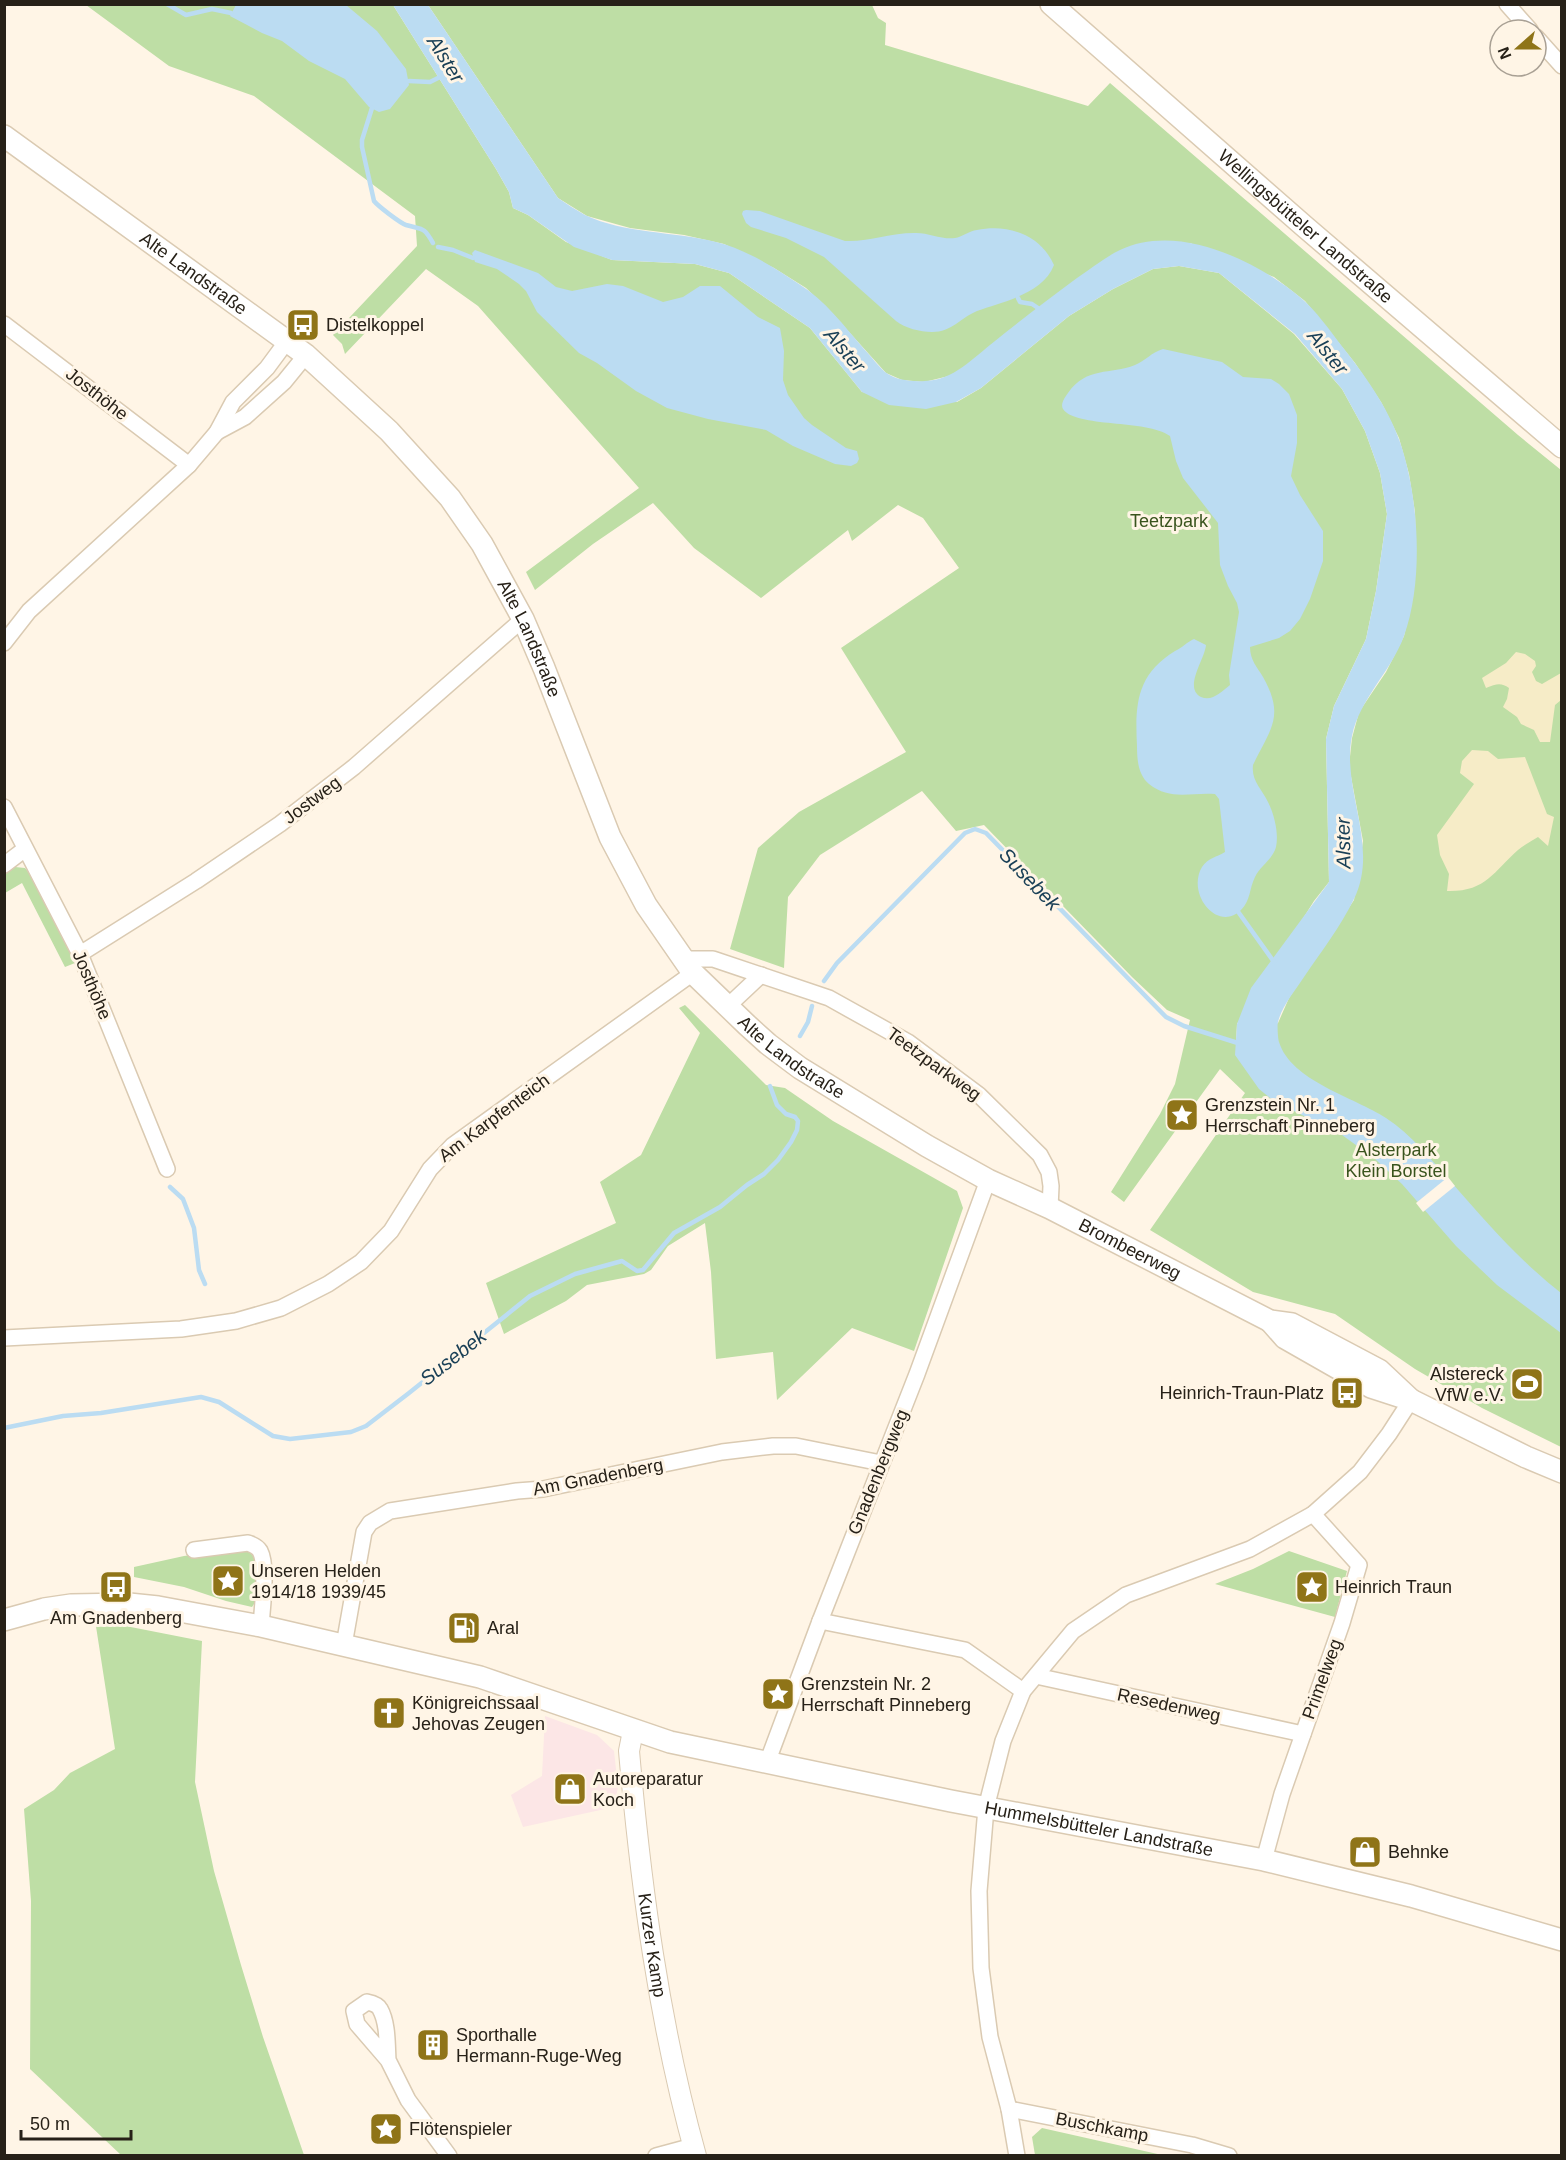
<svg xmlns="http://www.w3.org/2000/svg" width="1566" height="2160" font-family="Helvetica,sans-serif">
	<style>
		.commercial { fill: #fce6e6 }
		.green { fill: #bedea5 }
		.sand { fill: #f6ecc7 }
		.water { fill: #bbdcf2 }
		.pier { fill: #fff5e6 }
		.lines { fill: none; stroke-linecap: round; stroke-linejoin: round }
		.stream { stroke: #bbdcf2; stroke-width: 4.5 }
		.minor-casing { stroke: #dacab2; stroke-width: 18 }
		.tertiary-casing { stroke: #dacab2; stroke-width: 22 }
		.secondary-casing { stroke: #dacab2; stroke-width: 24 }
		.minor { stroke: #fff; stroke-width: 15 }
		.tertiary { stroke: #fff; stroke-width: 20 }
		.secondary { stroke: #fff; stroke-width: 21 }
		.labels { text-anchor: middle; stroke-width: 6; stroke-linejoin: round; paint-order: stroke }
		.street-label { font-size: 18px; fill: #272118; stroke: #fff5e6 }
		.poi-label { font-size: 18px; fill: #272118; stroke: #fff5e6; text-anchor: start }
		.park-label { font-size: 18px; fill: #39541d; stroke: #fff5e6 }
		.water-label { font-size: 20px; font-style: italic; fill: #1a4057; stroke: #fff5e6 }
	</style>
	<rect width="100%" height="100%" fill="#fff5e6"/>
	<path class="commercial" d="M545,1716L597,1735L614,1751L618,1787L614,1807L523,1827L511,1795L542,1776Z"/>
	<g class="green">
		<path d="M86,5H393L496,169L509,192L513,208L528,215L566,242L612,260L695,264L729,273L810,328L862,392L957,402L981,388L1069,316L1113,289L1153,269L1179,266L1219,273L1294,334L1342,389L1365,431L1380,473L1387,514L1376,591L1366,639L1334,706L1326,739L1329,882L1314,901L1237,1024L1236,1043L1278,1023L1289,998L1354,900L1363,841L1349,766L1352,738L1359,712L1386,672L1404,636L1412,601L1416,561L1415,512L1409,474L1399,438L1381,402L1355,363L1305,301L1274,277L1190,243L949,376L924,382L902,380L886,373L831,312L806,288L774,268L724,244L684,235L630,228L587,216L558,198L428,5H872L878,18L886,23L885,45L1088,106L1110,83L1518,435L1561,470V1447L1482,1408L1415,1369L1335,1314L1253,1292L1150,1230L1245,1093L1220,1069L1124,1202L1111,1192L1160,1114L1175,1084L1190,1020L1167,1010L1132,977L984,825L956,831L922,791L820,855L788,897L784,968L730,949L758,848L799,812L906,752L841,648L959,568L923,518L898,505L852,541L848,530L761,598L694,548L653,503L593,544L535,590L526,572L639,488L478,306L426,269L345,354L342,344L333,335L417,246L415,216L254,96L169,66Z"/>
		<path d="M15,867L25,868L32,876L75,963L65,967L22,883L5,893L4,875Z"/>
		<path d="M685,1005L766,1085L785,1088L833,1121L957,1191L963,1208L914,1351L852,1328L777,1400L773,1352L716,1359L711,1272L705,1223L668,1246L651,1270L644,1274L587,1285L566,1301L504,1334L486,1283L616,1223L600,1182L641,1155L700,1033L679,1008Z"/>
		<path d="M242,1548L252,1551L257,1562L256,1601L252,1607L226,1601L184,1587L134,1577V1567L184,1556Z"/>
		<path d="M1289,1551L1347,1571L1335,1617L1215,1584L1253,1569Z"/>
		<path d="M95,1620L202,1641L195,1782L214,1871L241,1965L263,2037L304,2155H121L30,2069L31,1901L24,1809L54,1790L70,1773L115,1749Z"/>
		<path d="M1042,2128L1162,2155H1035L1032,2137Z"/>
	</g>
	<g class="sand">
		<path d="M1516,652L1525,654L1535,661L1536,666L1532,672L1536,681L1542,684L1561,673V700L1555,705L1550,742H1540L1534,730L1521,724L1517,717L1503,707L1507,699L1509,688C1501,682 1496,684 1486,688L1482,678L1506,663Z"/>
		<path d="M1472,750L1488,751L1498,759L1525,757L1547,814L1554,817L1548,846L1538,837C1531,841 1524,845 1518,850C1493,872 1486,892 1447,891L1449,874L1440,855L1437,835L1474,784L1460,773L1462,761Z"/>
	</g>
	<g class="water">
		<path d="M236,5H346L377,31L406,69L409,85L390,109L379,112L369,107L345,79L309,61L282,41L262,33L230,16Z"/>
		<path d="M393,5H428L558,198C567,204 576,210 585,215C625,234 673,231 716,242C745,249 774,267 799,284C825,300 844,326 864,349C871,356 878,366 885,372C895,380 912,382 925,381C954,380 973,358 995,341C1022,319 1049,299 1077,278C1091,269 1105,257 1120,250C1178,222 1257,261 1301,298C1316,311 1329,329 1341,345C1364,374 1388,407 1400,442C1419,497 1424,581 1404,636C1391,672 1360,698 1352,736C1341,790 1380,846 1354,899C1341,926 1321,952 1304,977C1295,991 1282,1006 1278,1022C1277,1026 1278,1039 1279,1042C1291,1081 1354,1097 1386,1118C1411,1134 1432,1161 1452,1183C1487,1223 1519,1260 1561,1293V1333L1497,1285L1456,1246L1402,1184L1374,1158L1342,1135L1274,1101L1259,1089L1235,1055L1237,1024L1251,988L1329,882L1326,739L1334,706L1366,639L1376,591L1387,514L1380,473L1365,431L1342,389L1295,334L1219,273L1179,266L1153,269L1113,289L1069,316L981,388L956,402L926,409L889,405L862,392L810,328L729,273L695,264L612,260L574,247L528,215L513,208L509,192L496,169Z"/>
		<path d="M746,210L760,211L845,241C869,242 890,233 914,233C927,232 942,240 955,238C962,237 969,231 977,230C1008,224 1040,234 1054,265C1043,294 1002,302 977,311C960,318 952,332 932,332C920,332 905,328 896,321L824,257L786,238L751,227L746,223L742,214L743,211Z"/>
		<path d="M475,250L538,273L556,287L572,291L607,284L623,286L663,302L683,297L700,286H720L758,317L780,328L784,351L783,380L788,395L804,418L812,425L846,448L857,451L859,459L857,463L851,466L835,464L793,446L766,430L708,419L667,408L636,391L597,363L579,353L537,312L526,291L519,284L497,269L475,262L472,253Z"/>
		<path d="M1163,349L1222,362L1243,377L1271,379L1279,384L1289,394L1297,415V443L1291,476L1300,495L1323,531V561L1310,599L1300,619L1290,631L1279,638L1250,647C1250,660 1257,667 1263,677C1285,716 1271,728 1253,765C1251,781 1262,789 1268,802C1274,814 1279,833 1276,847C1273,859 1260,866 1255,877C1249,889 1251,900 1241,910C1218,933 1186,894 1202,867C1208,858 1217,857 1225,852L1219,799L1215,794C1191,792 1170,801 1149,784C1138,775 1137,759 1137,746C1135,705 1136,675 1175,651C1182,648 1187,642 1194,639L1206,645C1205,659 1183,688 1201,697C1212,702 1221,692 1230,685L1229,675L1239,612L1237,603L1228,586L1220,565L1218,523L1183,478L1176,461L1170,436C1146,419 1076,428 1063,409C1060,404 1065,397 1068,393C1087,366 1110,375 1135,365C1145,361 1152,352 1163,349Z"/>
	</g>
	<path class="pier" d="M1448,1177L1455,1186L1423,1212L1416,1203Z"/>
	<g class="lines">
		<g class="stream">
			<path d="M167,4L186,15L212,9L231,13"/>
			<path d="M409,81L430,82L444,75"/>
			<path d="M372,108L362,140V147L374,201C378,206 400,223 406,225C423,230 423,226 433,243"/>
			<path d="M438,247L453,250L473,258"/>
			<path d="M1018,298L1020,302L1032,304L1041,310"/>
			<path d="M1239,913L1274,962"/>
			<path d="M824,981L837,963L965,833L975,829L986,833L1166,1017L1184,1026L1241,1044"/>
			<path d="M800,1036L808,1022L812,1006"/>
			<path d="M170,1187L183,1199L194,1228L199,1270L205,1284"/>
			<path d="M4,1428L63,1416L101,1413L201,1397L219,1402L273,1436L290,1439L351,1432L366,1426L409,1393L530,1296L575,1274L622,1261L637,1271L643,1270L674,1233L720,1207L747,1185L764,1174L778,1160L791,1142L797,1130L798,1121L795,1117L786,1114L777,1105L770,1086"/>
		</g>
		<defs>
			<g id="minor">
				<path d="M1507,4L1530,30"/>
				<path d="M1536,37L1562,66"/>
				<path d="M4,324L189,465"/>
				<path d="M217,432L245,417L284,382L306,355"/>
				<path d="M4,643L29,611L189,465L217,432L233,402L267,368L287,341"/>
				<path d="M4,807L80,954L167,1169"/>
				<path d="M4,865L25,849"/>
				<path d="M80,954L196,881L280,824L354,767L523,619"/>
				<path d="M682,959H713L829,998L908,1042L979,1095L1040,1155L1049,1172L1051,1186L1050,1208"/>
				<path d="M728,1006L761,975"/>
				<path d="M4,1338L181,1329L236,1321L281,1308L328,1284L361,1262L391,1231L430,1169L453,1145L693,973"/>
				<path d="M194,1550L248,1543C253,1545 257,1546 260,1551C268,1566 262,1609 261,1626"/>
				<path d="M820,1621L965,1650L1023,1691"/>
				<path d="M344,1645L364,1532L370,1523L390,1511L517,1491L543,1489L722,1452L773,1446H796L881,1463"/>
				<path d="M1036,1676L1303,1734"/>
				<path d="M767,1763L820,1621L917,1374L988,1180"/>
				<path d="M1264,1860L1282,1794L1342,1623L1359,1565L1313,1514"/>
				<path d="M388,2060C387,2045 388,2023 380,2009C378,2005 372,2003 367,2002L354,2011L357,2024L388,2060L408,2100L449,2156"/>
				<path d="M1009,2109L1192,2145L1229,2156"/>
				<path d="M656,2156L693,2146"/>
				<path d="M1017,2156L1009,2109L990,2037L981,1968L979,1891L986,1808L1003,1741L1023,1691L1073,1631L1126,1595L1250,1549L1313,1514L1360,1472L1389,1434L1411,1400"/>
			</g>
			<g id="tertiary">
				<path id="s1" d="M633,1731L629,1751C641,1888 659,2023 696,2156"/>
			</g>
			<g id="secondary">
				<path id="s2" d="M1051,4L1304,226L1562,447"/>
				<path id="s3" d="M4,136L306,355L389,431L450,498L482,544L523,619L544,668L610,837L646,905L693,973L747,1025L768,1044L800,1068L927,1146L988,1180L1050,1208L1270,1321L1292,1324L1379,1370L1411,1400"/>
				<path d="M1270,1321L1285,1338L1371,1387L1411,1400L1526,1457L1562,1472"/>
				<path id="s4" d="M4,1620L44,1609L71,1605L129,1604L158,1607L261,1626L480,1677L670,1742L951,1801L1264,1860L1411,1896L1562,1940"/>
			</g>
		</defs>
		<use href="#minor" class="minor-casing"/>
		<use href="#tertiary" class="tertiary-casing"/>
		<use href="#secondary" class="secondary-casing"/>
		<use href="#minor" class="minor"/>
		<use href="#tertiary" class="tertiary"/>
		<use href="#secondary" class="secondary"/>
	</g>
	<defs>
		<symbol id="bus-square" viewBox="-11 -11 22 22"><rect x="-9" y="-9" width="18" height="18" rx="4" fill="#8f7418" stroke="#fff5e6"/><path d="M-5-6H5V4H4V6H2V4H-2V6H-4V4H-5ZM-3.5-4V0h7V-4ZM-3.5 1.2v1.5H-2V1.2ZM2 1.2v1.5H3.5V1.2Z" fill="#fff"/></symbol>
		<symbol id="sight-square" viewBox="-11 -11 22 22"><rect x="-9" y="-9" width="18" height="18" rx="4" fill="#8f7418" stroke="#fff5e6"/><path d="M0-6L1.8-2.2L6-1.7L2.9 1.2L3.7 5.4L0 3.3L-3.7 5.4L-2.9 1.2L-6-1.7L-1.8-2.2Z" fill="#fff"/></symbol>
		<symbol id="stadium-square" viewBox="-11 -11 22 22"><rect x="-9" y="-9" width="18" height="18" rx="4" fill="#8f7418" stroke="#fff5e6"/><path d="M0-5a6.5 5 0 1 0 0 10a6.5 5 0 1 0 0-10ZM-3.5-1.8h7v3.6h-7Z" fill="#fff"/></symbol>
		<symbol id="fuel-square" viewBox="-11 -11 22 22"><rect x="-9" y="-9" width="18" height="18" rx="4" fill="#8f7418" stroke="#fff5e6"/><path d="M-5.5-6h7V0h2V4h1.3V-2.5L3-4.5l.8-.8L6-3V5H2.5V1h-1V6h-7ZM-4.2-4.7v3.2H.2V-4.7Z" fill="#fff"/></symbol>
		<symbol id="church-square" viewBox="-11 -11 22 22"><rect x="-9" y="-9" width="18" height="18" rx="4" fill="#8f7418" stroke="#fff5e6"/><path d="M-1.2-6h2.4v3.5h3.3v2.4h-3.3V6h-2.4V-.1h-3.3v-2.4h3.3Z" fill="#fff"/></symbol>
		<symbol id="shop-square" viewBox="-11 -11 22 22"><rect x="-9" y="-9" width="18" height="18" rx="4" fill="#8f7418" stroke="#fff5e6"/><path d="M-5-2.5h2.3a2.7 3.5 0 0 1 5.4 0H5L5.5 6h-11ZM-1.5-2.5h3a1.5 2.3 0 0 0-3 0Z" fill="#fff"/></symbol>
		<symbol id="building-square" viewBox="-11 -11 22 22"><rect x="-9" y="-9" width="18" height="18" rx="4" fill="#8f7418" stroke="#fff5e6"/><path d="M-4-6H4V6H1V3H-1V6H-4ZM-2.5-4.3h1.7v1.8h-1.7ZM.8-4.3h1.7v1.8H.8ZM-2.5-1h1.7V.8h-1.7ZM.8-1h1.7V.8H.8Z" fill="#fff"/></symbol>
	</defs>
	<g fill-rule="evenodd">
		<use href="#bus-square" x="284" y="306" width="38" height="38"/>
		<use href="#sight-square" x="1163" y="1096" width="38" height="38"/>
		<use href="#stadium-square" x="1508" y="1365" width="38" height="38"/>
		<use href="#bus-square" x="1328" y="1374" width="38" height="38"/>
		<use href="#sight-square" x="209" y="1562" width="38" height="38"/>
		<use href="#bus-square" x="97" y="1568" width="38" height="38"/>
		<use href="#sight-square" x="1293" y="1568" width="38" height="38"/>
		<use href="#fuel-square" x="445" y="1609" width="38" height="38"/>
		<use href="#sight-square" x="759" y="1675" width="38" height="38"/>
		<use href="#church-square" x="370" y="1694" width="38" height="38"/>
		<use href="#shop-square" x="551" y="1770" width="38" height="38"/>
		<use href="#shop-square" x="1346" y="1833" width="38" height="38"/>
		<use href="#building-square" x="414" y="2026" width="38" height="38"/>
		<use href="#sight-square" x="367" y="2110" width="38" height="38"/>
	</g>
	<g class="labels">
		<g class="street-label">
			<text dy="6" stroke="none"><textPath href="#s2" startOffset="338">Wellingsbütteler Landstraße</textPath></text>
			<text dy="6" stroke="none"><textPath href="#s3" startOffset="234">Alte Landstraße</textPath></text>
			<text transform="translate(97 394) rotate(38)" y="6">Josthöhe</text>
			<text dy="6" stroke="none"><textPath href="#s3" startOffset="738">Alte Landstraße</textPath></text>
			<text transform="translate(312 800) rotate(-37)" y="6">Jostweg</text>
			<text transform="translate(92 985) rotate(67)" y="6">Josthöhe</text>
			<text dy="6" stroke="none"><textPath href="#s3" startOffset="1242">Alte Landstraße</textPath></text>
			<text transform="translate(934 1064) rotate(36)" y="6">Teetzparkweg</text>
			<text transform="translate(494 1118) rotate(-37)" y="6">Am Karpfenteich</text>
			<text dy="6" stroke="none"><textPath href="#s3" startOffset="1632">Brombeerweg</textPath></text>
			<text transform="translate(878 1472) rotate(-68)" y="6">Gnadenbergweg</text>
			<text transform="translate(598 1477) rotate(-11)" y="6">Am Gnadenberg</text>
			<text transform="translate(1322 1679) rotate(-70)" y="6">Primelweg</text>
			<text transform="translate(1169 1705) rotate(12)" y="6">Resedenweg</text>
			<text dy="6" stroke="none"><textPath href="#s4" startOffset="1124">Hummelsbütteler Landstraße</textPath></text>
			<text dy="6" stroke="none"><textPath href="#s1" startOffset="216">Kurzer Kamp</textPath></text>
			<text transform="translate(1102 2127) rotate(11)" y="6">Buschkamp</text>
		</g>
		<g class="poi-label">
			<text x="326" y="331">Distelkoppel</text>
			<text x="1205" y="1111">Grenzstein Nr. 1<tspan x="1205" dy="21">Herrschaft Pinneberg</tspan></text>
			<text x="1504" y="1380" text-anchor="end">Alstereck<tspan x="1504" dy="21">VfW e.V.</tspan></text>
			<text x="1324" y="1399" text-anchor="end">Heinrich-Traun-Platz</text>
			<text x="251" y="1577">Unseren Helden<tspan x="251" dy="21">1914/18 1939/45</tspan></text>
			<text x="1335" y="1593">Heinrich Traun</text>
			<text x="116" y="1624" text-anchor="middle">Am Gnadenberg</text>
			<text x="487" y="1634">Aral</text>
			<text x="801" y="1690">Grenzstein Nr. 2<tspan x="801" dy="21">Herrschaft Pinneberg</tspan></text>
			<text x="412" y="1709">Königreichssaal<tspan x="412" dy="21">Jehovas Zeugen</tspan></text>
			<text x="593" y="1785">Autoreparatur<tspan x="593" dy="21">Koch</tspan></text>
			<text x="1388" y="1858">Behnke</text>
			<text x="456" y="2041">Sporthalle<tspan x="456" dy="21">Hermann-Ruge-Weg</tspan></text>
			<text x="409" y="2135">Flötenspieler</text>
		</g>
		<g class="park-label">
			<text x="1169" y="527">Teetzpark</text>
			<text x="1396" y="1156">Alsterpark<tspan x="1396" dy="21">Klein Borstel</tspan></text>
		</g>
		<g class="water-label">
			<text transform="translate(446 59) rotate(58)" y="7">Alster</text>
			<text transform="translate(845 350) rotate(49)" y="7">Alster</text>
			<text transform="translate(1328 352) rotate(51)" y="7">Alster</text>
			<text transform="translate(1343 843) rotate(-91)" y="7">Alster</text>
			<text transform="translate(1030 879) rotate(46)" y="7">Susebek</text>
			<text transform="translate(453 1357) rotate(-38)" y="7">Susebek</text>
		</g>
	</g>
	<rect width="1566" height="2160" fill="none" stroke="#272118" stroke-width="12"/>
	<g transform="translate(1518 48) rotate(249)"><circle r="28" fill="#fff5e6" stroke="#a9a094" stroke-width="1.5"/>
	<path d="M0-4.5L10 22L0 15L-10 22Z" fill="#8f7418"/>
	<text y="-9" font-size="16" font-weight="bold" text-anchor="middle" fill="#272118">N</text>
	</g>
	<path d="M21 2130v9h110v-9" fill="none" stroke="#272118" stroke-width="3"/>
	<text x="30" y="2130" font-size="18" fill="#272118" stroke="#fff5e6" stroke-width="4.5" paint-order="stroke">50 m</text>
</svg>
